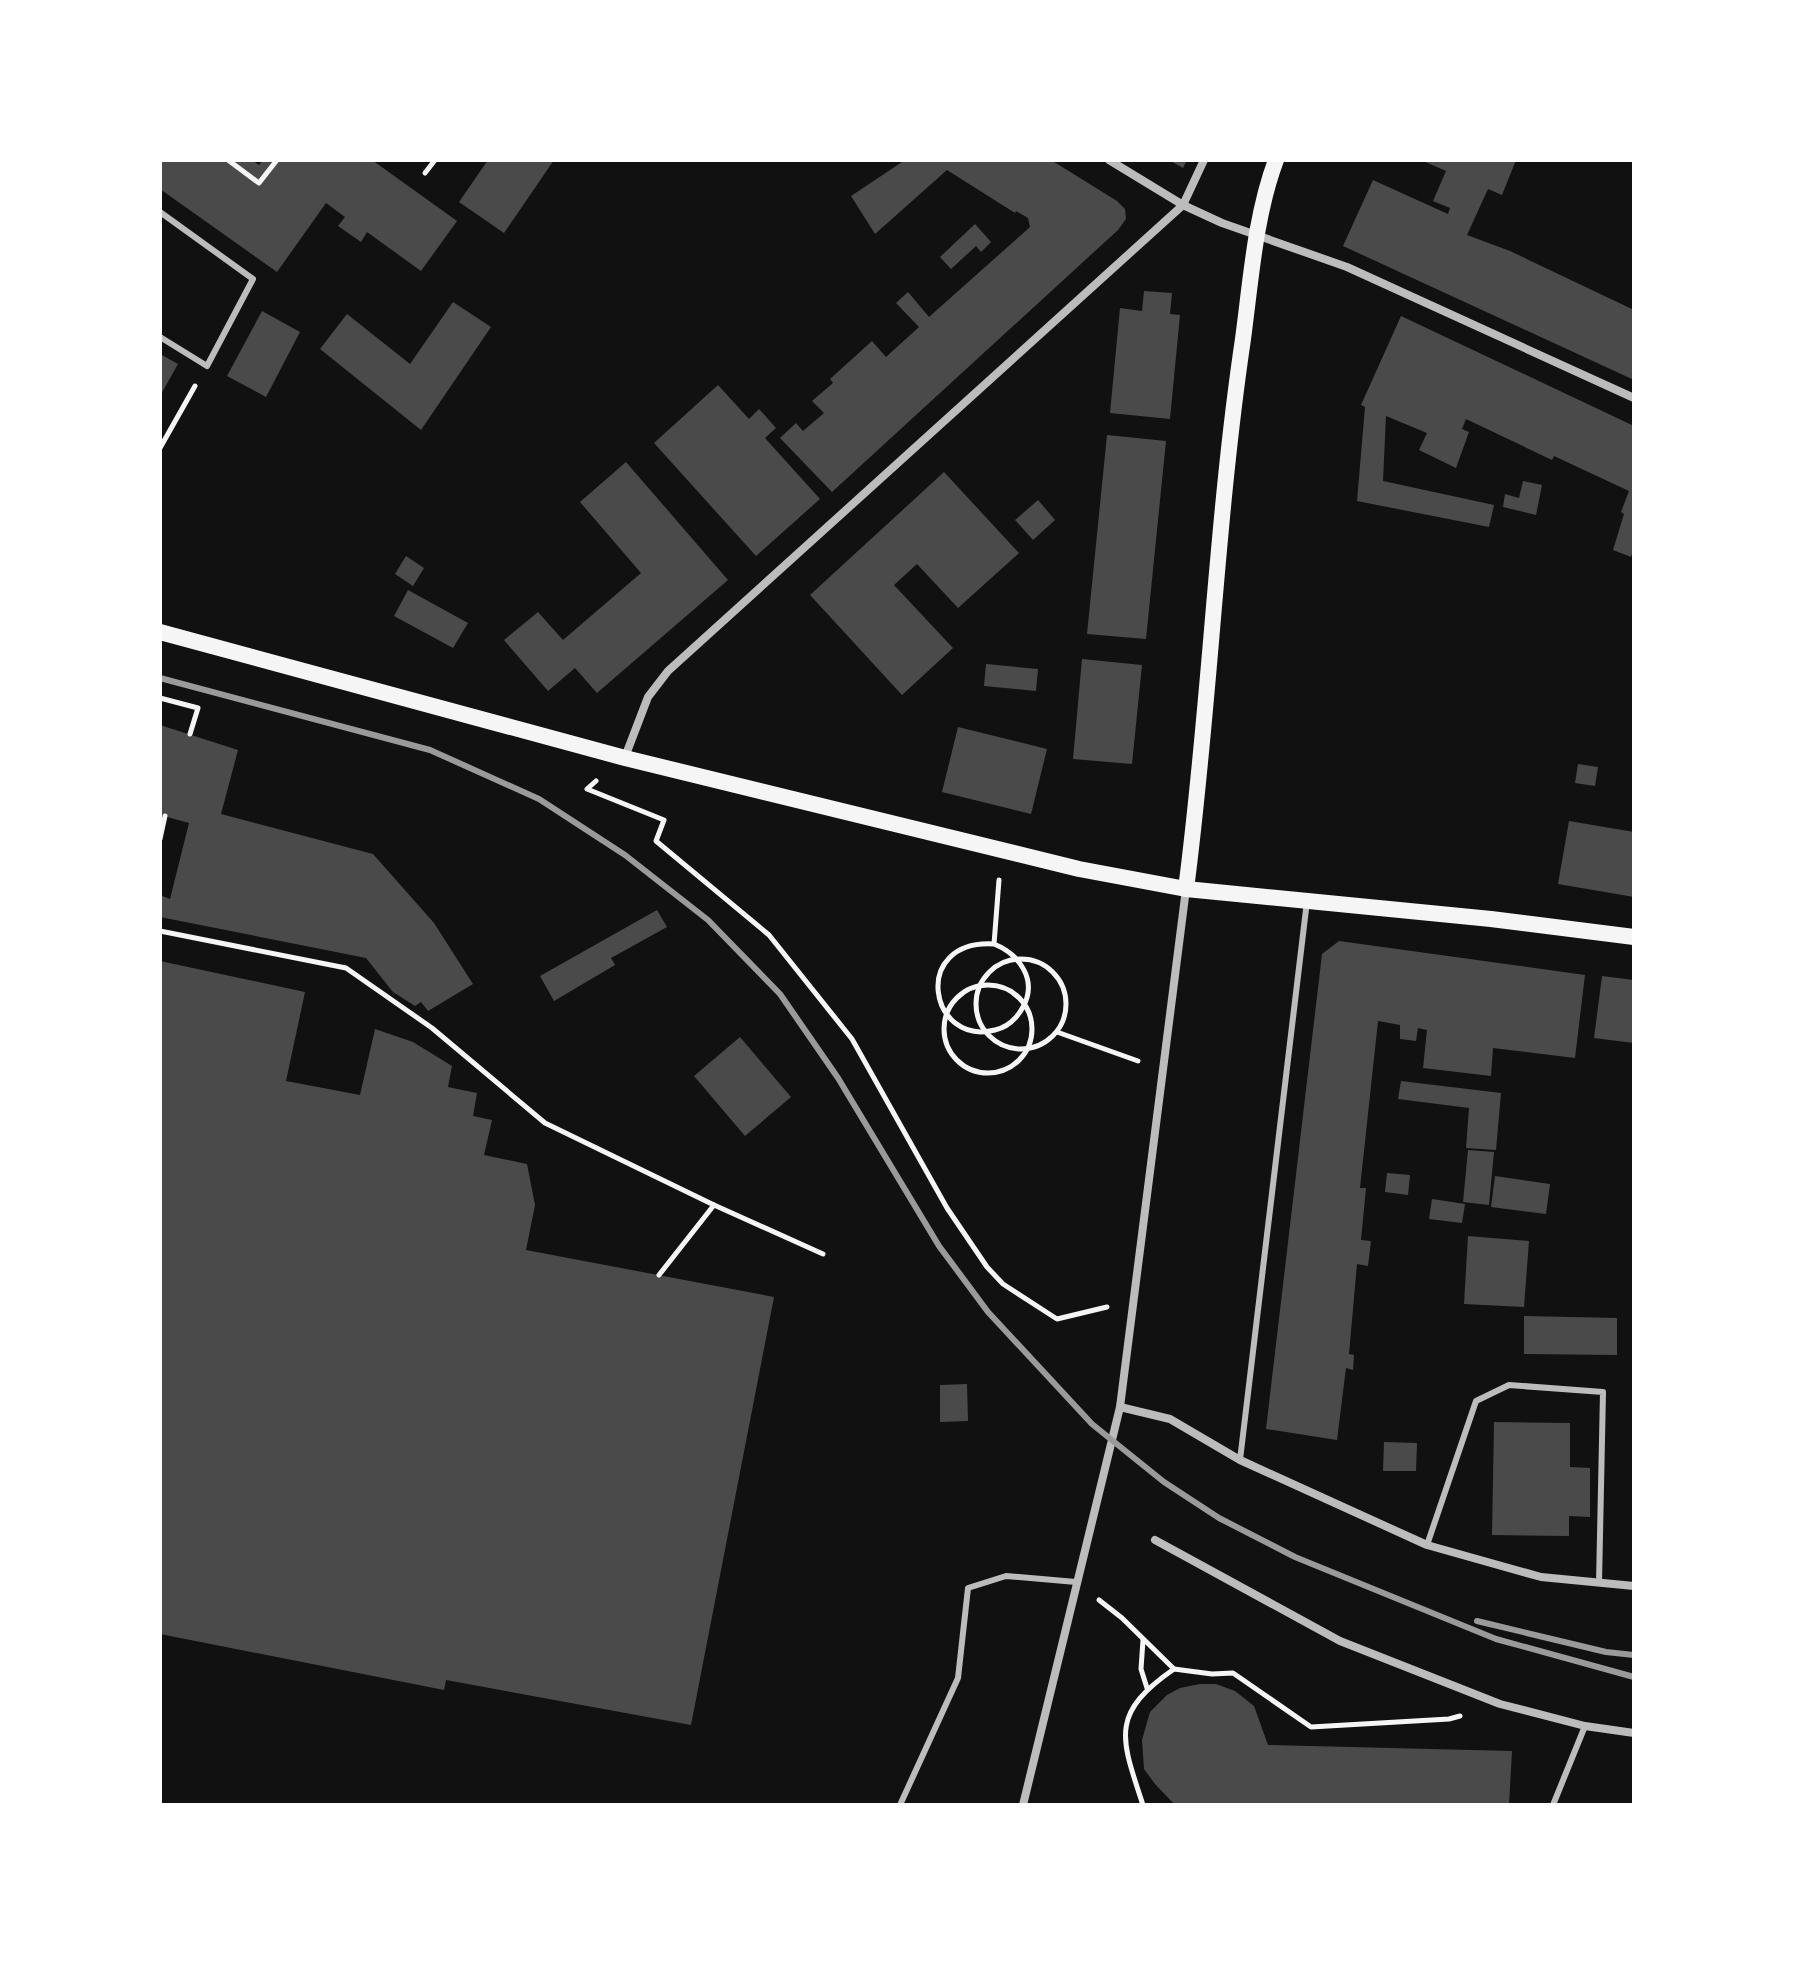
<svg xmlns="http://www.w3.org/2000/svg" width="1794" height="1965" font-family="'DM Sans',sans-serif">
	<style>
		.building { fill: #4a4a4a }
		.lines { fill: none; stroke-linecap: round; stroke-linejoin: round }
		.path { stroke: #f5f5f5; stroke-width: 5 }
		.service { stroke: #bcbcbc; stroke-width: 6 }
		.minor { stroke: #bcbcbc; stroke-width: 8 }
		.secondary { stroke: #f5f5f5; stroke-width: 16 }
		.rail { stroke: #9a9a9a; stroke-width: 6 }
	</style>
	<rect width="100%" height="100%" fill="#111"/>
	<g class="building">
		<path d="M160,160H252L259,165L263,160H372L457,221L421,271L367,232L361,242L338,226L345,217L326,203L277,272L160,189Z"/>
		<path d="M488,160H554L504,233L459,202Z"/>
		<path d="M905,160H1051L1117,201L1125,209L1126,219L1118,230L832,492L780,438L796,423L803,431L824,413L812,401L833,383L830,379L872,341L886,357L919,327L896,303L908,292L929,317L1030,227L1028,218L1016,211L1015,213L947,170L875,234L851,196Z"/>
		<path d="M1169,160H1187L1183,168Z"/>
		<path d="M1421,160H1516L1502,195L1488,189L1467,235L1510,251L1634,310V380L1343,246L1373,180L1448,214L1450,208L1433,201L1446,171Z"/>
		<path d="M975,224L991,242L981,252L976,246L951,269L940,257Z"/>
		<path d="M1144,291L1172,293L1170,314L1180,315L1170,419L1110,413L1120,308L1142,311Z"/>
		<path d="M453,302L491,327L421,430L320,349L347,314L410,364Z"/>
		<path d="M262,311L300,332L266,397L227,376Z"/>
		<path d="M1401,316L1634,426V547L1631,557L1613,550L1624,514L1621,512L1629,491L1554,456L1552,460L1466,419L1462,429L1469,432L1456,468L1419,450L1427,433L1386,416L1383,481L1494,505L1489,527L1357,501L1365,407L1361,405Z"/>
		<path d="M160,354L178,364L160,396Z"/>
		<path d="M718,385L749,419L759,409L776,428L765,438L820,499L756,556L654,443Z"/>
		<path d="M1107,435L1166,441L1146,639L1087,634Z"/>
		<path d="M626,462L728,580L597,693L575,668L548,691L504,640L538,612L563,640L641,573L580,502Z"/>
		<path d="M944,472L1019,553L958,608L917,564L894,585L953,648L902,695L810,595Z"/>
		<path d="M1523,481L1542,485L1536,515L1503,507L1505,494L1519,498Z"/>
		<path d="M1038,500L1055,520L1033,540L1015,520Z"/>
		<path d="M406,556L424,568L413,586L395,574Z"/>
		<path d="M408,590L468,623L453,648L394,616Z"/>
		<path d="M1082,659L1142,665L1132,764L1073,759Z"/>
		<path d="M986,664L1038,669L1036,691L984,686Z"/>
		<path d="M160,725L238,750L221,814L373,854L434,923L473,984L428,1011L421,1002L415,1006L393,992L366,958L160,917V895L170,899L189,823L160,815Z"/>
		<path d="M958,727L1047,749L1031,814L942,792Z"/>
		<path d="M1578,764L1598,767L1595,786L1575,783Z"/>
		<path d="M1569,821L1634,832V897L1558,884Z"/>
		<path d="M657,910L667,927L611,958L615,965L554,1001L540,976Z"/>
		<path d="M1339,941L1585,975L1575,1058L1493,1048L1491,1076L1423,1068L1427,1030L1418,1028L1416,1041L1400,1039V1025L1378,1021L1360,1188H1366L1361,1240L1371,1241L1368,1266L1357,1264L1349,1354L1354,1355L1353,1370L1346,1368L1337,1440L1266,1429L1322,954Z"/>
		<path d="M160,961L305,992L286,1081L360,1095L375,1029L413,1042L452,1066L448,1087L477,1093L473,1116L492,1120L484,1155L527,1164L535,1205L526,1250L774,1297L691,1725L446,1680L444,1690L160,1634Z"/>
		<path d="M1602,976L1634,980V1043L1594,1038Z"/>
		<path d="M740,1037L791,1097L745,1136L694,1076Z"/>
		<path d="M1401,1081L1501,1093L1496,1150L1466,1148L1469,1108L1398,1099Z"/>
		<path d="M1468,1150L1494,1152L1489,1205L1463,1202Z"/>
		<path d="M1387,1173L1410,1175L1408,1195L1385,1192Z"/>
		<path d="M1495,1176L1550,1184L1546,1214L1491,1207Z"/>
		<path d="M1432,1199L1465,1204L1462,1223L1429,1219Z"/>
		<path d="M1468,1236L1529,1241L1524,1307L1464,1304Z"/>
		<path d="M1524,1316L1617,1318V1355L1524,1354Z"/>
		<path d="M967,1384L968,1421L940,1422V1385Z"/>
		<path d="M1494,1422L1570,1423V1467L1590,1468V1517L1569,1516V1536L1492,1535Z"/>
		<path d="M1384,1442L1417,1443L1416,1471H1383Z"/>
		<path d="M1200,1684H1216L1235,1691L1254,1706L1268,1745L1512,1751L1509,1805H1175L1155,1784L1144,1769L1142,1740L1150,1712L1167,1695L1180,1688Z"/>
	</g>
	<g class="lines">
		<g class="path">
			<path d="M228,160L259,183L277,160"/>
			<path d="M425,173L435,160"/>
			<path d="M160,448L195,386"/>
			<path d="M160,698L198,708L190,734"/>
			<path d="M596,781L587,789L664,820L656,841L769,935L852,1039L947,1208L987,1267L1003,1284L1057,1319L1107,1307"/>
			<path d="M160,839L165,816"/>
			<path d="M160,931L346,968L432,1028L545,1123L714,1205L823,1254"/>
			<path d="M994,944C910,939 929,1047 995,1030C1008,1027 1017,1018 1023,1007C1038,980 1019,954 994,944L999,880"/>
			<circle cx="1021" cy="1004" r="45"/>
			<circle cx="988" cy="1029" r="44"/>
			<path d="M1057,1032L1138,1061"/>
			<path d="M659,1275L714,1205"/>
			<path d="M1099,1600L1122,1618L1174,1669"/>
			<path d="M1143,1640L1141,1669L1147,1688"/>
			<path d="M1143,1805C1121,1738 1109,1714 1174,1669L1212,1674L1233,1673L1311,1727L1449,1719L1460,1716"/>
		</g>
		<g class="service">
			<path d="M160,212L253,279L207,366L160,337"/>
			<path d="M1240,1460L1307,901"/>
			<path d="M1427,1545L1476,1401L1509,1385L1603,1392L1599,1583"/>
			<path d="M900,1805L958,1678L968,1588L1006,1576L1076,1582"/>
			<path d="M1553,1805L1585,1726"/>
		</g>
		<g class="minor">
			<path d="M1109,160L1183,205L1222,223L1347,267L1634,398"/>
			<path d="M625,757L648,697L668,671L1183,205L1204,160"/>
			<path d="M1120,1407L1170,1419L1240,1460L1427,1545L1541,1577L1634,1586"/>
			<path d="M1155,1540L1340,1641L1500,1704L1585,1726L1634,1733"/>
			<path d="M1023,1805L1120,1407L1186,889"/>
		</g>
		<g class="secondary">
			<path d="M160,632L625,758L1079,869L1186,889L1491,919L1634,937"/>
			<path d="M1186,889C1210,706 1216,521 1243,339C1251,280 1255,216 1276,160"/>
		</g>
		<g class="rail">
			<path d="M160,678L430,750L539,799L625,855L708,920L780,994L838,1078L939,1246L988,1312L1092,1424L1113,1441L1164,1482L1219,1518L1295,1557L1496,1639L1634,1677"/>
			<path d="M1477,1621L1606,1652L1634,1655"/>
		</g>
	</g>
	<rect width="1794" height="1965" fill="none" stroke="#ffffff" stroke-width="324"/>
</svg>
